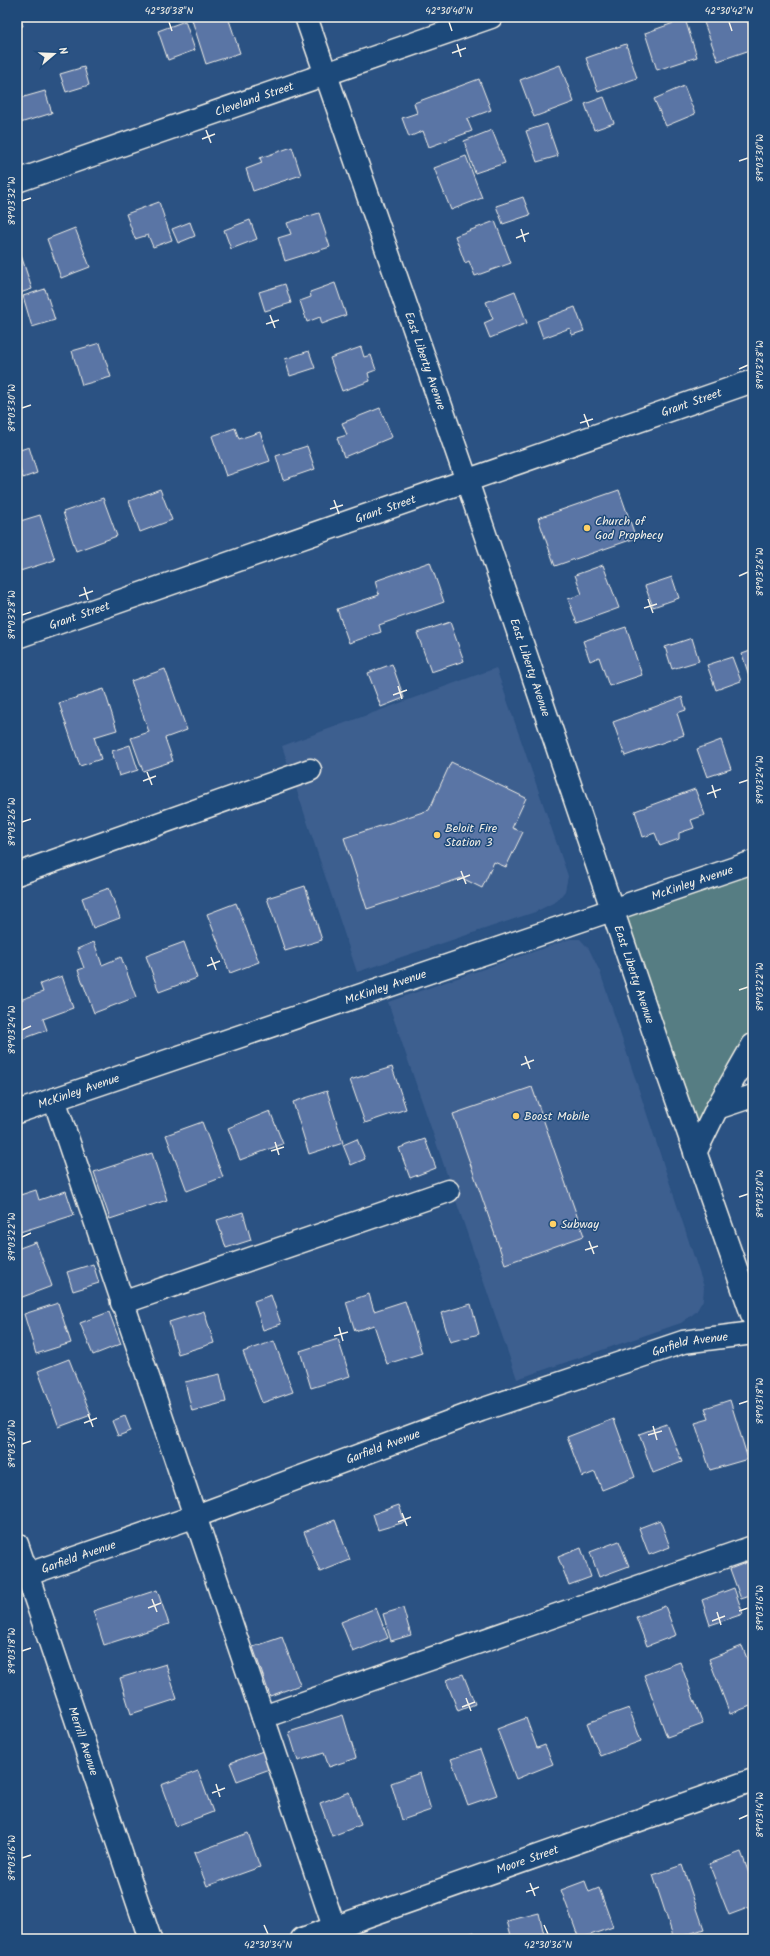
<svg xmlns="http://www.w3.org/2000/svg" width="770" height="1956" font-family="Kalam,sans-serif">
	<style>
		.built { fill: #3d5f8f }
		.green { fill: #577d83; stroke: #a6b7b6 }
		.building { fill: #5a74a5; stroke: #f4f1e8 }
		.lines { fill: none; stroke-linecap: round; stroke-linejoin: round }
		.minor-casing { stroke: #f4f1e8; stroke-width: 25 }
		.major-casing { stroke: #f4f1e8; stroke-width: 25 }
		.minor { stroke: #1f4a7a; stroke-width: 22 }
		.major { stroke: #1f4a7a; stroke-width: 22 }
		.ticks { fill: none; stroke: #f4f1e8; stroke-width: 1.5 }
		.poi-dot { fill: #ffd166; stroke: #1f4a7a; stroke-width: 1.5 }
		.labels { text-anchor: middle; stroke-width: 3; stroke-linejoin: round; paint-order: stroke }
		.street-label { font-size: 12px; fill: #f4f1e8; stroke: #1f4a7a }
		.poi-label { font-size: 12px; fill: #f4f1e8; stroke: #1f4a7a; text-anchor: start }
		.neatline { fill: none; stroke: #f4f1e8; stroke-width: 1.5 }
		.ticks-label { font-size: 10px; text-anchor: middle; fill: #f4f1e8 }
	</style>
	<rect width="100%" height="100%" fill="#2b5283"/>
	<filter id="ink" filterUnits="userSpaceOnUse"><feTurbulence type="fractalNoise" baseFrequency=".025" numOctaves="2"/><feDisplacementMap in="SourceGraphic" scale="8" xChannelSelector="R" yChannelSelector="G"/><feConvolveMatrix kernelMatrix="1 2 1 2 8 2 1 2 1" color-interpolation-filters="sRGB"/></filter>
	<g filter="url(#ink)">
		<g class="built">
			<path d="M496,668L568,876L565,891L557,901L535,912L357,972L282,746Z"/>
			<path d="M570,939H580L589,949L600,972L704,1287L703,1300L696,1312L681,1323L517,1379L388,1002Z"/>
		</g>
		<path class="green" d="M753,862V1045L695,1153L612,910Z"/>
		<g class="building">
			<path d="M17,17H20L23,26L17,28Z"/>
			<path d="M191,17H228L240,53L206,64Z"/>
			<path d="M702,17H746L753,38V49L718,61Z"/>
			<path d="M685,19L697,57L657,70L645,33Z"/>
			<path d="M185,21L195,50L168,60L158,31Z"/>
			<path d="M626,44L637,78L598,92L586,58Z"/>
			<path d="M560,65L574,102L534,117L520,80Z"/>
			<path d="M84,67L89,85L66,92L60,74Z"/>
			<path d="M479,79L491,110L467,119L472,131L429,147L423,131L409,137L402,118L417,113L414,103Z"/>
			<path d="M684,86L695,114L666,126L654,99Z"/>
			<path d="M45,91L52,113L17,124V99Z"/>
			<path d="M604,97L614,123L594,130L585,104Z"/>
			<path d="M547,124L558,156L537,162L526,131Z"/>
			<path d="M492,130L505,163L475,173L464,141Z"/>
			<path d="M292,147L301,175L253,191L246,169L262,163L260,158Z"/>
			<path d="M466,156L482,198L451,210L434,168Z"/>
			<path d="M523,197L530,215L503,224L496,206Z"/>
			<path d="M159,202L172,240L153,247L148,235L135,239L126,214Z"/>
			<path d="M319,213L330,247L285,261L278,238L291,234L287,223Z"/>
			<path d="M250,220L257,239L231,249L224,230Z"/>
			<path d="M495,221L511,263L475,276L469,261L465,263L455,236Z"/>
			<path d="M190,222L195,236L178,243L172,229Z"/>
			<path d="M75,228L90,267L61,278L47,239Z"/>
			<path d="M17,249H19L32,289L17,294Z"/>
			<path d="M335,283L346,315L322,324L320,317L307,322L300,301L311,297L310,292Z"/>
			<path d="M285,284L291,303L265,311L259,292Z"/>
			<path d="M45,289L55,320L32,327L23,296Z"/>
			<path d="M515,291L527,323L490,338L484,323L493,319L486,302Z"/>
			<path d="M575,307L584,331L572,335L570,328L543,338L537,321Z"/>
			<path d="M100,343L111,377L82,385L72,351Z"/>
			<path d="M361,347L364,357L371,355L376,370L368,373L370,381L342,391L330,358Z"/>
			<path d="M309,351L315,368L290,376L285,359Z"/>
			<path d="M380,408L392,437L344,457L337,438L347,435L342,423Z"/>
			<path d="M235,428L239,439L260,432L270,461L226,476L212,436Z"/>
			<path d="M307,446L315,469L283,480L276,456Z"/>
			<path d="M29,447L37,473L23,478L17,461V451Z"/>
			<path d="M160,489L172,520L140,532L129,501Z"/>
			<path d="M619,490L636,538L555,566L538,518Z"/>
			<path d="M103,498L117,536L76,551L63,512Z"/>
			<path d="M40,515L55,560L17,572V528L19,527L17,522Z"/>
			<path d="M430,562L444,602L379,625L381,632L349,643L337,609L379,595L375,581Z"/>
			<path d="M603,565L619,608L577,623L568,599L582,594L575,575Z"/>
			<path d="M672,577L679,598L653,607L645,586Z"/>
			<path d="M450,622L464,661L431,672L417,633Z"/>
			<path d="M626,627L642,675L609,686L599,657L590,661L583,641Z"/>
			<path d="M692,638L699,661L672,669L665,647Z"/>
			<path d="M753,650V688L742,654Z"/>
			<path d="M732,657L741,681L716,690L707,665Z"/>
			<path d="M392,664L404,698L381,707L368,673Z"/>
			<path d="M165,669L187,730L165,738L173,761L143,771L131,738L149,732L131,681Z"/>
			<path d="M104,689L117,730L94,737L101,759L80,766L59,703Z"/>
			<path d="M682,697L686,710L677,713L684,735L625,756L613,722Z"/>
			<path d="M721,740L731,769L707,777L697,749Z"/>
			<path d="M130,745L138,770L119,776L112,751Z"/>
			<path d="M451,762L526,798L512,828L523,832L506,867L494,862L482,888L462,878L367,909L344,838L429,810Z"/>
			<path d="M695,789L705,815L691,820L694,828L679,833V839L660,846L655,833L643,837L635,811Z"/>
			<path d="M305,886L322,940L285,951L267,898Z"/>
			<path d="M109,888L120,918L93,928L82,898Z"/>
			<path d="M236,903L259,962L230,973L207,914Z"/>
			<path d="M94,942L102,965L121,957L136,997L94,1013L78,970L84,968L77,949Z"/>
			<path d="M184,942L197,978L159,992L146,956Z"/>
			<path d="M62,976L73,1008L43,1019L47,1030L17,1041V1001L43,992L40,984Z"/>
			<path d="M392,1067L406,1109L365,1123L350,1080Z"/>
			<path d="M532,1087L584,1236L505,1264L453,1114Z"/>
			<path d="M327,1091L343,1143L309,1154L293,1102Z"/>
			<path d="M270,1111L283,1144L240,1160L228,1128Z"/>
			<path d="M202,1122L223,1177L187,1191L166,1135Z"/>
			<path d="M357,1139L365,1159L351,1165L343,1145Z"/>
			<path d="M425,1139L436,1168L410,1178L399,1148Z"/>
			<path d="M152,1153L167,1200L110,1219L94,1172Z"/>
			<path d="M36,1190L39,1200L66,1191L74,1215L17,1233V1196Z"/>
			<path d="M243,1212L251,1240L226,1248L217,1220Z"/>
			<path d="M36,1242L52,1286L17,1299V1249Z"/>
			<path d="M93,1264L99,1283L73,1291L67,1272Z"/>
			<path d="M369,1294L374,1311L405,1301L422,1353L387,1364L374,1325L355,1331L346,1302Z"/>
			<path d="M271,1295L281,1324L263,1330L254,1301Z"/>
			<path d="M58,1303L71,1343L36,1354L24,1314Z"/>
			<path d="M471,1304L479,1334L450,1342L441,1313Z"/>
			<path d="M204,1311L214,1343L178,1354L169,1322Z"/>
			<path d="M109,1312L121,1344L93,1355L80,1323Z"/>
			<path d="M338,1339L350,1376L311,1388L300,1351Z"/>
			<path d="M274,1341L293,1392L262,1403L243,1352Z"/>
			<path d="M69,1359L91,1415L59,1427L38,1371Z"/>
			<path d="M220,1374L226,1402L192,1411L185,1382Z"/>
			<path d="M730,1400L748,1459L710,1470L695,1423L709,1419L705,1408Z"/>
			<path d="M125,1416L131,1431L118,1436L112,1421Z"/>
			<path d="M614,1419L635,1477L602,1490L595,1472L582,1477L567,1437Z"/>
			<path d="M667,1424L682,1462L653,1473L639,1434Z"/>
			<path d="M399,1505L405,1522L378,1530L373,1514Z"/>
			<path d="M335,1520L350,1560L320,1572L304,1532Z"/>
			<path d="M660,1520L670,1547L649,1555L639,1528Z"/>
			<path d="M619,1541L629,1566L599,1577L590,1552Z"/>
			<path d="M581,1548L591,1577L569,1585L558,1557Z"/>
			<path d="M748,1562L753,1576V1595L741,1599L730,1569Z"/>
			<path d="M734,1588L743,1614L710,1625L702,1600Z"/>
			<path d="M157,1590L169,1624L104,1645L93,1611Z"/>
			<path d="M665,1606L676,1635L647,1646L636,1617Z"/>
			<path d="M376,1608L388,1638L353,1652L341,1622Z"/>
			<path d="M403,1608L411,1635L391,1641L383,1614Z"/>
			<path d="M282,1637L300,1685L270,1696L253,1647Z"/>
			<path d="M742,1646L753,1673V1705L730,1714L709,1659Z"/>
			<path d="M680,1662L703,1724L667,1737L644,1675Z"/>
			<path d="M166,1664L177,1699L131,1714L120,1678Z"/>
			<path d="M463,1674L475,1704L458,1711L446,1680Z"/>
			<path d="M629,1708L641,1741L600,1756L587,1723Z"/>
			<path d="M343,1715L356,1758L329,1767L324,1753L298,1761L289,1732Z"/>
			<path d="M526,1718L537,1748L545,1745L553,1764L516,1779L497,1729Z"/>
			<path d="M480,1749L497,1795L468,1805L451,1759Z"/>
			<path d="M263,1751L270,1769L237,1781L230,1763Z"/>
			<path d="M198,1771L213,1812L176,1826L161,1785Z"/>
			<path d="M420,1773L431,1810L402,1820L391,1783Z"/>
			<path d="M349,1792L361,1825L332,1836L320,1803Z"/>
			<path d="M248,1833L260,1867L207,1886L194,1853Z"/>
			<path d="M741,1852L753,1884V1906L729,1915L709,1864Z"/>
			<path d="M682,1865L704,1929L674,1939L653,1875Z"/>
			<path d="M585,1881L589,1892L599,1888L613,1927L579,1939L561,1890Z"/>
			<path d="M539,1913L545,1939H512L507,1921Z"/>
			<path d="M474,1932L477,1939H454Z"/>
		</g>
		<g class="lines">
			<defs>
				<g id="minor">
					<path id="s1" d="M17,181L491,17"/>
					<path id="s2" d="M17,637L753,381"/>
					<path d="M17,874L310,770"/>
					<path d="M54,1099L338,1939"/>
					<path d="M717,1108L753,1096"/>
					<path id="s3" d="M17,1112L753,862"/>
					<path d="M122,1303L448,1191"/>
					<path id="s4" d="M17,1544L150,1939"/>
					<path id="s5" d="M17,1578L196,1516L481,1410L683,1342L753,1333"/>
					<path d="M263,1717L753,1547"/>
					<path id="s6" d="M302,1939L753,1780"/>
				</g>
				<g id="major">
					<path id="s7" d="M306,17L467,481L670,1080L753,1317"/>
					<path d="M695,1153L717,1108L753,1045"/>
				</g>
			</defs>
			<use href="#minor" class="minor-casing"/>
			<use href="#major" class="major-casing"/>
			<use href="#minor" class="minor"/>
			<use href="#major" class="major"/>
		</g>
	</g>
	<path class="ticks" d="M169,22L172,31M449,22L452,31M729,22L732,31M457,44L461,57M452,53L466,48M206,130L211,143M202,139L215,134M739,161L748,158M22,201L31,198M521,229L525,242M516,238L529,233M270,315L275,328M266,324L279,320M739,369L748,365M22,408L31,405M584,414L589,427M580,423L593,419M334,500L339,514M330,509L343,505M739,576L748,572M84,587L88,600M79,596L93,591M648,599L653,613M644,608L657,604M22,615L31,612M398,686L402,699M393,695L407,690M147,772L152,785M143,781L156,776M739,783L748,780M712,785L716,798M707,794L721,789M22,822L31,819M461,871L466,884M457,880L470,875M211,957L216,970M207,966L220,961M739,990L748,987M22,1030L31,1026M525,1056L530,1069M521,1065L534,1060M275,1142L279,1155M271,1151L284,1147M739,1197L748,1194M22,1237L31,1233M589,1241L594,1254M585,1250L598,1246M339,1327L343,1341M334,1336L348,1332M739,1404L748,1401M88,1414L93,1427M84,1423L97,1418M653,1426L657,1440M648,1435L662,1431M22,1444L31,1441M402,1513L407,1526M398,1522L411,1517M152,1599L157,1612M148,1608L161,1603M739,1611L748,1608M717,1612L721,1625M712,1621L725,1616M22,1651L31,1648M466,1698L471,1711M462,1707L475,1702M216,1784L220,1797M212,1793L225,1788M739,1819L748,1815M22,1858L31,1855M530,1883L535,1896M526,1892L539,1887M264,1925L268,1934M544,1925L548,1934"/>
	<g class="poi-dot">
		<circle cx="587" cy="528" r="4"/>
		<circle cx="437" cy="835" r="4"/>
		<circle cx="516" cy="1116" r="4"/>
		<circle cx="553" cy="1224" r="4"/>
	</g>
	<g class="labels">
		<g class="street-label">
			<text dy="4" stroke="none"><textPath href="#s1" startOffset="251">Cleveland Street</textPath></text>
			<text dy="4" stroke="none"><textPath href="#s7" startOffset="364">East Liberty Avenue</textPath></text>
			<text dy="4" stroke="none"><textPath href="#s2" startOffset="714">Grant Street</textPath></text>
			<text dy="4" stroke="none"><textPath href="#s2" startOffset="390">Grant Street</textPath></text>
			<text dy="4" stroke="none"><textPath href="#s2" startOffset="66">Grant Street</textPath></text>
			<text dy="4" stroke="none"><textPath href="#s7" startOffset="688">East Liberty Avenue</textPath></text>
			<text dy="4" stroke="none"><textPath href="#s3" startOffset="713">McKinley Avenue</textPath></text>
			<text dy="4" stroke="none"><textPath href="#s7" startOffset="1012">East Liberty Avenue</textPath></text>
			<text dy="4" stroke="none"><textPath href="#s3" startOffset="389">McKinley Avenue</textPath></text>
			<text dy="4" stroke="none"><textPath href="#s3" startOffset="65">McKinley Avenue</textPath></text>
			<text dy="4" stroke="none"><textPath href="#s5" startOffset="713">Garfield Avenue</textPath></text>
			<text dy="4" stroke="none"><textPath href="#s5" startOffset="389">Garfield Avenue</textPath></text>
			<text dy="4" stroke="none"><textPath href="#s5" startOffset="65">Garfield Avenue</textPath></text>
			<text dy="4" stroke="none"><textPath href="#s4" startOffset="208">Merrill Avenue</textPath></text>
			<text dy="4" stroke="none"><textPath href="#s6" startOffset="239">Moore Street</textPath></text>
		</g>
		<g class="poi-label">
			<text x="595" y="525">Church of<tspan x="595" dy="14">God Prophecy</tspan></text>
			<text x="445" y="832">Beloit Fire<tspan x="445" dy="14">Station 3</tspan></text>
			<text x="524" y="1120">Boost Mobile</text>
			<text x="561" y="1228">Subway</text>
		</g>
	</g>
	<rect width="770" height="1956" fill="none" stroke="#1f4a7a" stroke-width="44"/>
	<g transform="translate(54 54) rotate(71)" stroke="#1f4a7a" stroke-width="3" paint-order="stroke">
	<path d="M0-3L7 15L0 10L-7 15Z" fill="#f4f1e8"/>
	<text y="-6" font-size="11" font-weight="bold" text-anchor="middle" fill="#f4f1e8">N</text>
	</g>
	<rect x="22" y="22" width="726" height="1912" class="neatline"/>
	<g class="ticks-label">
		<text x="169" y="14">42°30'38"N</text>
		<text x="449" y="14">42°30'40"N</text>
		<text x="729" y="14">42°30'42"N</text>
		<text transform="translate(759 158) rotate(-90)" y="4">89°03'30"W</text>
		<text transform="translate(11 201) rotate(-90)" y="4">89°03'32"W</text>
		<text transform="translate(759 365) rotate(-90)" y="4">89°03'28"W</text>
		<text transform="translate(11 408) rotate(-90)" y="4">89°03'30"W</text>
		<text transform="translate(759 572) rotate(-90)" y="4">89°03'26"W</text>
		<text transform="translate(11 615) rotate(-90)" y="4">89°03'28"W</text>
		<text transform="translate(759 780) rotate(-90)" y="4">89°03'24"W</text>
		<text transform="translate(11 822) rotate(-90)" y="4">89°03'26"W</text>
		<text transform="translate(759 987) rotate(-90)" y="4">89°03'22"W</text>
		<text transform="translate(11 1030) rotate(-90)" y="4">89°03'24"W</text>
		<text transform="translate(759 1194) rotate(-90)" y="4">89°03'20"W</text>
		<text transform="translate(11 1237) rotate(-90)" y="4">89°03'22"W</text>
		<text transform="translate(759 1401) rotate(-90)" y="4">89°03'18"W</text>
		<text transform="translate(11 1444) rotate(-90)" y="4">89°03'20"W</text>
		<text transform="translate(759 1608) rotate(-90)" y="4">89°03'16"W</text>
		<text transform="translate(11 1651) rotate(-90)" y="4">89°03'18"W</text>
		<text transform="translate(759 1815) rotate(-90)" y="4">89°03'14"W</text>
		<text transform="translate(11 1858) rotate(-90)" y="4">89°03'16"W</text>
		<text x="268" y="1948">42°30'34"N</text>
		<text x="548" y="1948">42°30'36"N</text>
	</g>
</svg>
